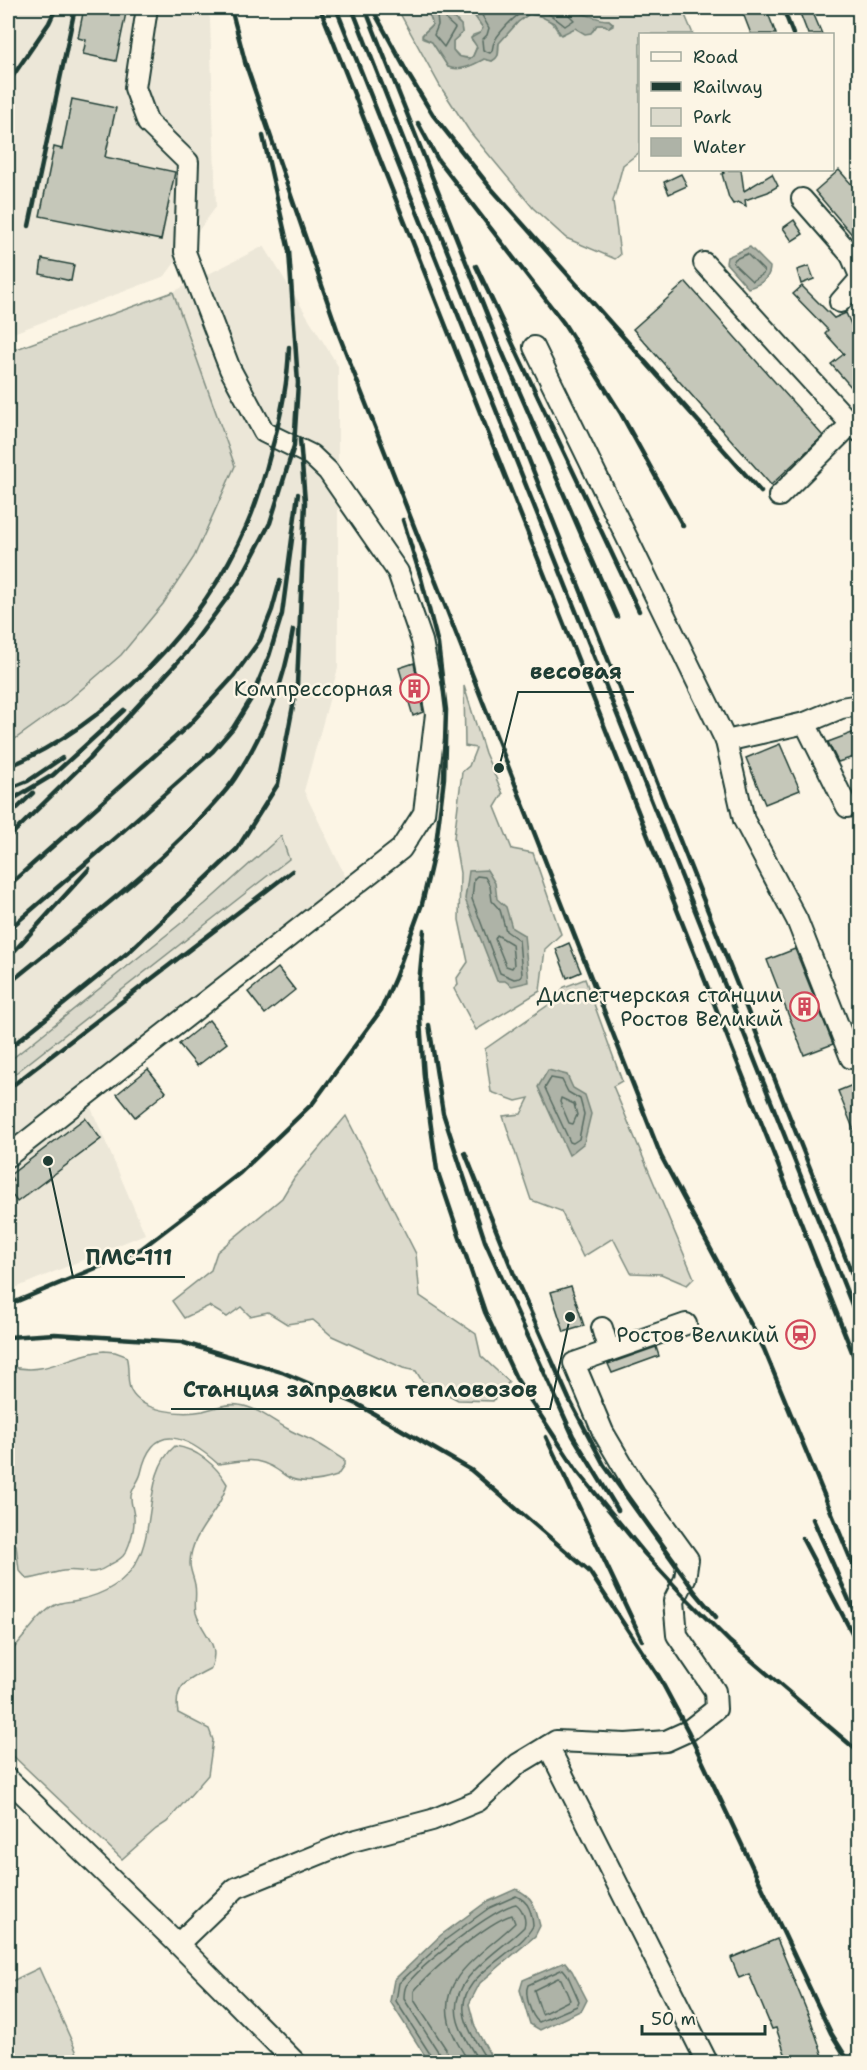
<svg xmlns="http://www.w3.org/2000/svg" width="867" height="2070" font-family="'Shantell Sans',sans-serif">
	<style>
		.built { fill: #ece7d8 }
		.green { fill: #dcdacc; stroke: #7e8c80; stroke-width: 1.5 }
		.water { fill: #aeb3a7; stroke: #758479; stroke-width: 1.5 }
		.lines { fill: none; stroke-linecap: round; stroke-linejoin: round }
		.shore { stroke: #586c62; stroke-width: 1.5 }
		.building { fill: #c5c7b9; stroke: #1f3d34; stroke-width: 1.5 }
		.minor-casing { stroke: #1f3d34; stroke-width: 24 }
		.minor { stroke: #fcf5e5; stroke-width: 20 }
		.rail { stroke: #1f3d34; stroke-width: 4.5 }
		.labels { text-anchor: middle; stroke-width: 5; stroke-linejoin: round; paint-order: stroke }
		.poi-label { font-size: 21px; fill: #1f3d34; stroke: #fcf5e5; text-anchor: end }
		.leader { fill: none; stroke: #1f3d34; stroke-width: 2 }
		.callout-dot { fill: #1f3d34; stroke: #fcf5e5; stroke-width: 2 }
		.callout-label { font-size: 22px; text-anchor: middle; font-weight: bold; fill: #1f3d34; stroke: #fcf5e5; stroke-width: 5; stroke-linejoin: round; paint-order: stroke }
	</style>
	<rect width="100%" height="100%" fill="#fcf5e5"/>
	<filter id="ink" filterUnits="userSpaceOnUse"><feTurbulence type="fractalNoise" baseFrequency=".0167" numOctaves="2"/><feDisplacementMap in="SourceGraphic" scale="12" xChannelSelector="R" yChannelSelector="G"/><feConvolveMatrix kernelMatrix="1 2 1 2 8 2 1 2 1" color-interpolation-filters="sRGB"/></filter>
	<g filter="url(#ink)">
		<g class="built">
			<path d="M8,8H207L210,19L216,207L165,276L8,335Z"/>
			<path d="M264,246L338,366V668L304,791L350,886L83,1089L145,1234L8,1291V744L68,701L121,655L163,604L194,557L235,465L173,292Z"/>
		</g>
		<g class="green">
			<path d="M397,8H438L431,12L432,25L422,35L423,39L432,42L448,67C461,71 473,65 484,59L492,61C501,56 498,52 499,43L518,22L529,14C545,15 553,21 559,34L575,28L593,31L597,25H605L609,28L613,26V23L609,20C603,21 575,12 570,8H682L693,34H640V152L623,165L613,201L620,255L615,259L566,238L533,208L470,132L440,86Z"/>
			<path d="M451,8H473L474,15L483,28L482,32L473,35L471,39L477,46L472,58L460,57L453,50V41L462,33L461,25L450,13Z"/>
			<path d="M173,292L235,466L194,557L163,604L121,655L68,701L8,744V352Z"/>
			<path d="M464,686L485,753L503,794L495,807L512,849L533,853L561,934L545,949L540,991L476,1030L454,989L458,985L457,978L468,962L459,920L460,873L454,838L462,772L469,766L476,748L465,746Z"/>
			<path d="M281,836L289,859L8,1079V1062L205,904Z"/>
			<path d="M585,979L622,1081L613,1086L694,1278L687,1285L661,1274L631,1273L613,1238L583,1257L561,1211L531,1200L503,1116L521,1114L529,1098L516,1101L491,1092L485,1049L554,1001L564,987Z"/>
			<path d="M346,1116L416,1254L420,1296L476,1334L481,1356L509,1382L493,1401L458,1400L422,1381L416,1371L403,1368L332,1336L313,1320L287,1324L268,1312L250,1316L241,1307L227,1317L209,1306L184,1318L172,1301L211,1270L217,1252L282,1198L294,1178Z"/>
			<path d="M104,1351L115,1352L126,1356C130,1367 126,1381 131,1391C142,1412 182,1415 203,1411C215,1408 227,1403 239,1405C256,1407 273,1421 288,1429C296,1434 305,1437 313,1441C324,1446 334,1454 344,1460V1466L337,1476C322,1481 301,1485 286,1476C276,1469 268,1463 256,1461C244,1459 231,1463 218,1464C188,1437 153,1419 141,1473C139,1482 130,1490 131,1498C131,1506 135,1514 134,1521C134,1531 129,1549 123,1556C120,1559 115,1562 111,1564C90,1579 84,1568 63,1571C50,1573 39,1578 27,1579L19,1570L16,1545L8,1542V1366C48,1377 67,1354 104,1351Z"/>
			<path d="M175,1446C197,1449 216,1465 227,1484C220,1513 191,1531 190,1563C190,1571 194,1578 195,1585C197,1594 194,1604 196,1613C203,1636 221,1643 211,1668C189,1680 173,1684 178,1713L209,1729L213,1740L208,1775L167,1822L156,1829L122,1859L8,1751C7,1730 8,1708 8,1687C8,1678 6,1668 8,1659C9,1653 16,1646 20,1641C30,1629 42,1612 55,1605C62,1601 70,1602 78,1600C102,1595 125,1583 137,1561C156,1527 144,1472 175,1446Z"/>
			<path d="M39,1968L81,2062H8V1983Z"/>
		</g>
		<g class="water">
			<path d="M438,8H451V16L461,25L462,33L453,41V50L458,56L469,59L473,56L477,47L471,38L480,33L483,28L474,15L473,8H570C575,12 604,21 609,20L613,24L609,28L605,25H597L591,33L585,34L575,28L561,35L554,23L540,16L529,14L518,22L499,43C497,52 501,56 492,61L484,59C473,65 461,72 448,67L432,42L422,37C425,26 438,31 429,15Z"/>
			<path d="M750,247L770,267C770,279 759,285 748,288L726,263L727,257Z"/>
			<path d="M487,870L495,883L497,899L506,907L512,928L524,935L529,982L512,986L505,981H497L465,899L469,871Z"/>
			<path d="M548,1070L567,1075L573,1088L585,1095L591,1114L584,1143L569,1155L538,1087Z"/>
			<path d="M516,1889C535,1898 535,1907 540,1926L535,1936L480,1983L469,2004L475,2027L494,2062H429L390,2001L394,1980L441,1935L485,1903Z"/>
			<path d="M565,1962L572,1971L587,2000L582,2010L540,2030L530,2024L520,1990L523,1980Z"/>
		</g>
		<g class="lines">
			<g class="shore">
				<path d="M478,8L489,28L487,35L482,40L483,50L490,53L492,51C493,40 499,34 506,26C530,0 540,6 565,26L574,20L567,13L566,8"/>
				<path d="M439,13H443L447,21L455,28L444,47L434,35L438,25L437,16Z"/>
				<path d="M747,254L764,271L763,274L752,281L733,263L735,259Z"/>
				<path d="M477,876L485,877L490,886L492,901L500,910L506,931L519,940L522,975L520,978L514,979L500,973L472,899L474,879Z"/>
				<path d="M497,935L512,944L514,965L512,968L506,966L495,939Z"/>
				<path d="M551,1078L562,1080L568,1092L580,1099L584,1114L579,1139L573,1143L570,1142L545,1088Z"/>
				<path d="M561,1098L574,1104L577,1115L573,1124L569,1123L560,1102Z"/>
				<path d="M563,1969L567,1974L579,2001L577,2006L539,2022C531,2017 524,1994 528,1985Z"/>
				<path d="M558,1978L561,1979L570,2000L542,2014L534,1990Z"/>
				<path d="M433,2062L432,2057L396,2001L399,1983L445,1940L489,1908L516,1896C529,1901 532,1913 533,1926C516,1958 454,1974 465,2017C469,2034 480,2048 488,2062"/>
				<path d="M441,2062L439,2053L404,1999C404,1995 404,1990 406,1986C419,1966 493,1909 516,1904C522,1908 527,1920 524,1927C499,1953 446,1978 458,2021C462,2036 472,2049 479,2062"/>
				<path d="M450,2062L446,2049L414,2000V1991C431,1971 487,1922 512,1915L515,1923C487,1951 438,1975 449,2021C452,2036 461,2049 469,2062"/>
			</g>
		</g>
		<g class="building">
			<path d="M84,8H127L116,61L83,54L86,40L78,38Z"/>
			<path d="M741,8H766L776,34H751Z"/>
			<path d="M798,8H811L822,34H808Z"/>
			<path d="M72,99L116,108L105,157L175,172L161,240L40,216L54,147L62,149Z"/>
			<path d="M723,170H741L744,191L772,174L778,186L768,192L745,200L746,206L738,202L733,204L729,198L722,174L724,173Z"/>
			<path d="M839,170L860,194V236L855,238L815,191Z"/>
			<path d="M681,174L687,186L669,194L664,182Z"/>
			<path d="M794,220L803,234L792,241L783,228Z"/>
			<path d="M42,259L74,265L71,281L40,274Z"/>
			<path d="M809,266L814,279L801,284L797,270Z"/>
			<path d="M686,282L823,436L771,485L633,329Z"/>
			<path d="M802,286L834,318L846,313L854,331L860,329V381L852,388L831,364L844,354L825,333L828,330L793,294Z"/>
			<path d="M414,663L423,712L413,716L399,668Z"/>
			<path d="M860,730V755L838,762L828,742Z"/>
			<path d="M780,744L800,790L765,804L746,758Z"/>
			<path d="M569,943L581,972L567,978L556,949Z"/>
			<path d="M795,949L833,1044L804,1055L767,960Z"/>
			<path d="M278,968L295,990L265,1014L248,992Z"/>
			<path d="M209,1020L227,1043L197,1066L179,1044Z"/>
			<path d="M148,1069L166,1092L135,1117L117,1094Z"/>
			<path d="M860,1082V1142L859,1143L838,1091Z"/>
			<path d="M85,1118L101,1139L17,1202L8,1189V1184L13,1180L10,1175Z"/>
			<path d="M571,1286L584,1326L564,1332L551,1292Z"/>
			<path d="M656,1347L659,1356L612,1373L608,1364Z"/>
			<path d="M777,1939L811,2021L825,2062H788L776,2028L772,2029L749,1974L739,1978L731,1958Z"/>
		</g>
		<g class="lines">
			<defs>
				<g id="minor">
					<path d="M802,199L851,255"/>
					<path d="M860,248L851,255L860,276"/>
					<path d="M704,263L851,424L860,422"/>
					<path d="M840,302L860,279"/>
					<path d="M534,347L726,741L805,723L841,708L860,705"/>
					<path d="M779,496L851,424L860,432"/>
					<path d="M805,723L847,807"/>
					<path d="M726,741L744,820L797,920L851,1058"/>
					<path d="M8,1156L401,849L424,813L436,714L422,641L398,572L328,471L311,455L264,432L230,369L185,252L188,162L148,123L135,88L147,8"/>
					<path d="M602,1328L609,1351"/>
					<path d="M548,1746L707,2062"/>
					<path d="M8,1779L178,1944L295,2062"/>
					<path d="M178,1944L236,1888L349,1842L432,1820L478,1801L518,1764L556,1741L626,1744L666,1741L688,1731L716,1709L715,1691L677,1635L674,1601L685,1579L688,1559L633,1483L603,1432L574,1363L686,1324"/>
				</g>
			</defs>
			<use href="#minor" class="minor-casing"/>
			<use href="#minor" class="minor"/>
			<g class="rail">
				<path d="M231,8L247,69"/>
				<path d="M320,8L860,1372"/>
				<path d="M336,8L860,1325"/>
				<path d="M352,8L542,493L860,1294"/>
				<path d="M365,8L497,340L617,617"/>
				<path d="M372,8L408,74L433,115L490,187L761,492"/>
				<path d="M783,8L793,34"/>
				<path d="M245,62L339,335L661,1156L764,1349L860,1582"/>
				<path d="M8,83L49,23L56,8"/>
				<path d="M418,123L438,160L563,322L620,412L683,526"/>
				<path d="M29,226L75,8"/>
				<path d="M476,266L639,611"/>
				<path d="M8,767C109,724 203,626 247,525C257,502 264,479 270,455C280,421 288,383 289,347"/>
				<path d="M8,789L28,781L62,758"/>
				<path d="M8,802L53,775L124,710"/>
				<path d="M8,817L33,793"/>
				<path d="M8,838L89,759L186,653L239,582L270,523L294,446L298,383L289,251L263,136"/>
				<path d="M8,886L189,725L234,676L260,640L272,610L280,581"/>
				<path d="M8,930L123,831L213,751L233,728L251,699L269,656L282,614L298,494"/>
				<path d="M424,930L419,984L420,1020L424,1077L437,1170L485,1312L516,1378L577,1471L645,1554L683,1595L730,1642L860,1753"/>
				<path d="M8,958L89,869"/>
				<path d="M8,984C71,932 139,883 196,823C210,808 226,793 237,775C265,732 285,680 293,630"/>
				<path d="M429,1025L443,1113L485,1241L573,1436L618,1510"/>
				<path d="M8,1049L131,950L237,849L278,784L297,685L305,502L300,439"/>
				<path d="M8,1089L292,871"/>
				<path d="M465,1153L515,1277L569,1399L604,1465L695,1592L716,1617"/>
				<path d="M8,1305L141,1249L208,1198L240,1173L313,1103L381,1010L395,978L422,904L436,844L444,778L446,710L438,644L421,578L403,520"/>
				<path d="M8,1337L55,1334L181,1342L282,1372L357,1404L471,1470L589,1571L662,1682"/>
				<path d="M546,1437L642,1640"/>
				<path d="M813,1519L860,1625"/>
				<path d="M802,1538L860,1648"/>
				<path d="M658,1675L688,1731L831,2033L849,2062"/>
			</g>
		</g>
	</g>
	<defs>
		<symbol id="building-ring" viewBox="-11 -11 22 22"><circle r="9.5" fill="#fcf5e5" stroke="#d1495b" stroke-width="1.5"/><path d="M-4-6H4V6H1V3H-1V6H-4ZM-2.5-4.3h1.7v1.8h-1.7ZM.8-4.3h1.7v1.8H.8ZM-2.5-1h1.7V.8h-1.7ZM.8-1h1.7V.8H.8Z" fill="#d1495b"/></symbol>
		<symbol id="station-ring" viewBox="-11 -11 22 22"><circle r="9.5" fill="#fcf5e5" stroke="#d1495b" stroke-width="1.5"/><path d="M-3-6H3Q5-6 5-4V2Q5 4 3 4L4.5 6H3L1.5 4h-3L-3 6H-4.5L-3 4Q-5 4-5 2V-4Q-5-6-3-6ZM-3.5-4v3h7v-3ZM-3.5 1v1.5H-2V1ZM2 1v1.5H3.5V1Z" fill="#d1495b"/></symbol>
	</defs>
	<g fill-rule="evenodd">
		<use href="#building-ring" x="398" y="672" width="33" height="33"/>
		<use href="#building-ring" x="788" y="990" width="33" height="33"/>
		<use href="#station-ring" x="784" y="1318" width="33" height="33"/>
	</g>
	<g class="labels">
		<g class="poi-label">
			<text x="393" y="696">Компрессорная</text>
			<text x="783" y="1002">Диспетчерская станции<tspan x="783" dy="24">Ростов Великий</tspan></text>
			<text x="779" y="1342">Ростов Великий</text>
		</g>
	</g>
	<path class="leader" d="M499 768L518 692H634M48 1161L73 1277H185M570 1317L550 1409H171"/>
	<g class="callout-dot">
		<circle cx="499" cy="768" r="6"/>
		<circle cx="48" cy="1161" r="6"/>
		<circle cx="570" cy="1317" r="6"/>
	</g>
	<g class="callout-label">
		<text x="576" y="679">весовая</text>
		<text x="129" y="1265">ПМС-111</text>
		<text x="360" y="1397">Станция заправки тепловозов</text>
	</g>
	<rect width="867" height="2070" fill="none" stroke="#fcf5e5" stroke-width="30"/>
	<rect x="15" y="15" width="837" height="2040" fill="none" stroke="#1f3d34" stroke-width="2" filter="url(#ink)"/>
	<rect x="639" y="33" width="195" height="138" fill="#fcf5e5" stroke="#a4ab9e" stroke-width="1.5"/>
	<rect x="651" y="52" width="30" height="9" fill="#fcf5e5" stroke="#a4ab9e" stroke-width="1.5"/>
	<text x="693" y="63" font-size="18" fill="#1f3d34">Road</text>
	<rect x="651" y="82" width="30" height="9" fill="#1f3d34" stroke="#a4ab9e" stroke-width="1.5"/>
	<text x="693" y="93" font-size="18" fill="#1f3d34">Railway</text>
	<rect x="651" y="108" width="30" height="18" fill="#dcdacc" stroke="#a4ab9e" stroke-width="1.5"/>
	<text x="693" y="123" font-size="18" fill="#1f3d34">Park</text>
	<rect x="651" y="138" width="30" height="18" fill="#aeb3a7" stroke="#a4ab9e" stroke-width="1.5"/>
	<text x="693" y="153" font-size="18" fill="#1f3d34">Water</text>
	<path d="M642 2025v9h123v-9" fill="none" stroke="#1f3d34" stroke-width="3"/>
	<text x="651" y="2025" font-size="18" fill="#1f3d34" stroke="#fcf5e5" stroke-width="4.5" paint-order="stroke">50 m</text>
</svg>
